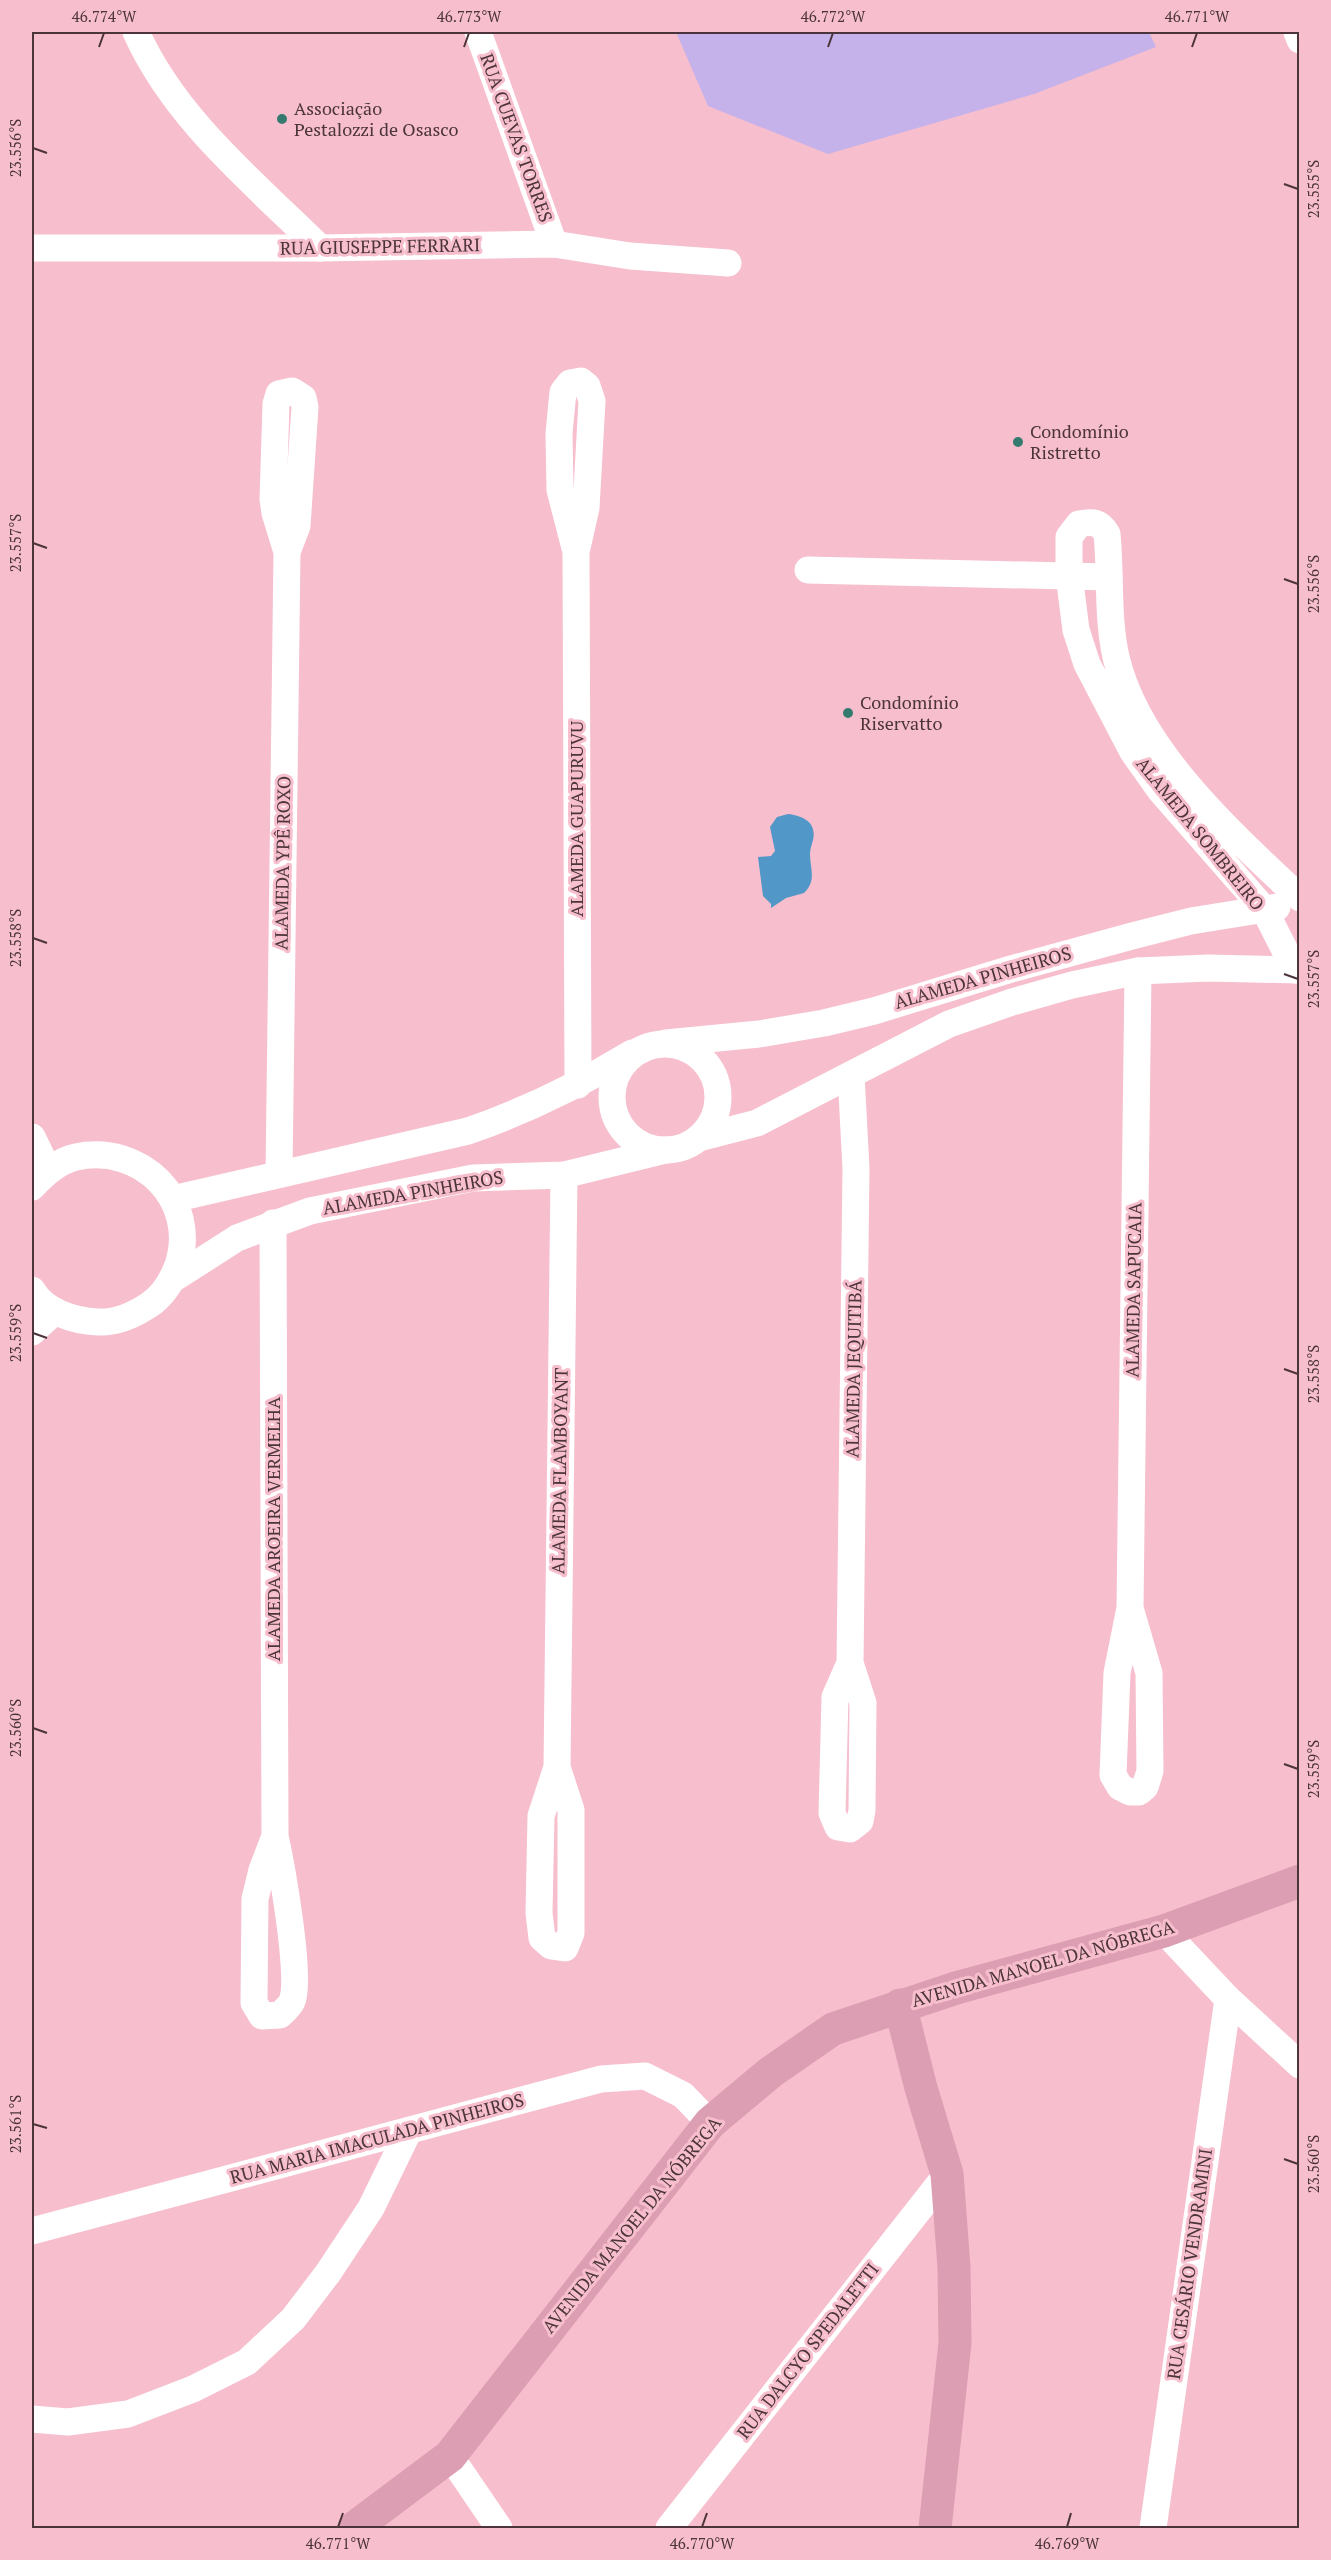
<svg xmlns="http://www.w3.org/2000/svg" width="1331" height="2560" font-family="'PT Serif',serif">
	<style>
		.green { fill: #c6b2ea }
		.water { fill: #5197c7 }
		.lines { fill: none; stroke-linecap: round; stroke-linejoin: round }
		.minor { stroke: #fff; stroke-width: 27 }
		.major { stroke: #dc9eb2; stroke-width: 33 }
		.ticks { fill: none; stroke: #4b343a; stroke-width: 2 }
		.poi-dot { fill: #357a6f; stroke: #f7becd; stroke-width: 2 }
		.labels { text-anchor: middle; stroke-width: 6; stroke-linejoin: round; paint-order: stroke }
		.poi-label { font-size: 18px; fill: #4b343a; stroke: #f7becd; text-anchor: start }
		.street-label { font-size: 18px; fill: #4b343a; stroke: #f7becd }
		.neatline { fill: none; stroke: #4b343a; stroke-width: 2 }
		.ticks-label { font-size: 15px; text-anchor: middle; fill: #4b343a }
	</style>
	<rect width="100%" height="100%" fill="#f7becd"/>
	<path class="green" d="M676,32H1149L1156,47L1034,94L828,154L708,106Z"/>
	<path class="water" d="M788,814C803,816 817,822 813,840C812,844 810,849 810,854C810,869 817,880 804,893L786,898L771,908V904L763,896L758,857L771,856L775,851L770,827L777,817Z"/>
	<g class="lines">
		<g class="minor">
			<path d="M136,32C175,119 253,182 320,248"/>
			<path d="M478,32L554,244"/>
			<path d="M1297,32L1300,40"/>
			<path d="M32,248H320L554,244L630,256L728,263"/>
			<path d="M576,552L560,490L559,433L563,392L570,383L581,381L587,386L592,401L586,508L576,552L578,1085"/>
			<path d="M808,570L1109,577"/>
			<path d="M1295,970L1264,909L1160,790L1133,752L1087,664L1076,630L1069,575V537L1079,524C1093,521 1100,522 1107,534C1111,575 1107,617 1116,657C1137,750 1233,835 1300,898"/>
			<path d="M666,1043L759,1034L824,1023L874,1011L1011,969L1132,936L1191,921L1277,907"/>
			<circle cx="665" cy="1097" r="53"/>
			<path d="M32,1137L48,1170"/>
			<path d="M699,1138L757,1123L949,1024L1012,1002L1072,985L1138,971L1208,968L1300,970"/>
			<path d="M279,1174L287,552L275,513L273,499L276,404L279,394L292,391L303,398L305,407L297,526L287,552"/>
			<path d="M32,1187C44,1174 58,1161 76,1157C141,1143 199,1200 178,1265C172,1281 163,1296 149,1305C134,1315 117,1323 98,1322C74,1321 45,1312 32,1290"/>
			<path d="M173,1199L468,1131C526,1111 579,1085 632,1053"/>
			<path d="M273,1223L275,1836C281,1863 302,1979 292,2001C290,2006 284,2011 280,2015L262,2016L254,2003L255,1899L262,1870L275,1836"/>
			<path d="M173,1279L237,1238L310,1211L473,1178L564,1175L666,1150"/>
			<path d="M32,1332L55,1311"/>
			<path d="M1130,1608L1149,1673L1150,1771L1145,1787L1139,1792H1130L1120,1787L1113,1775L1117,1673L1130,1608L1138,971"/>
			<path d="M850,1663L835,1697L832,1813L838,1827L850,1829L860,1821L862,1810L863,1703L850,1663L856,1168L851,1075"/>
			<path d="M557,1767L571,1810V1933L565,1948L551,1946L542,1938L539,1913L541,1816L557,1767L564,1175"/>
			<path d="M1164,1931L1228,1999L1300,2065"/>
			<path d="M32,2231L601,2079L645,2076L683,2095L710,2123"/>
			<path d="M32,2419L68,2422L128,2414L193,2389L247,2362L293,2319L328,2273L371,2208L408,2132"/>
			<path d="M450,2456L499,2528"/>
			<path d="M669,2528L947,2174"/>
			<path d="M1153,2528L1228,1999"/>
		</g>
		<g class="major">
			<path d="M900,2005L921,2088L947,2174L954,2267L955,2343L935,2528"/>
			<path d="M354,2528L450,2456L710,2123L771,2072L833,2029L956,1988L1164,1931L1300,1881"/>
		</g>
	</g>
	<path class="ticks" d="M99,47L104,33M464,47L469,33M828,47L833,33M1192,47L1197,33M33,148L47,153M1284,184L1298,189M33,543L47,548M1284,579L1298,584M33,938L47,943M1284,974L1298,979M33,1333L47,1338M1284,1369L1298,1374M33,1728L47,1733M1284,1764L1298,1769M33,2124L47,2128M1284,2159L1298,2164M338,2527L343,2513M702,2527L707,2513M1067,2527L1071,2513"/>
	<g class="poi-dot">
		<circle cx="282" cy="119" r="6"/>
		<circle cx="1018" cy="442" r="6"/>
		<circle cx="848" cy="713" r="6"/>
	</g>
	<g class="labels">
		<g class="poi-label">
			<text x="294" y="115">Associação<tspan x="294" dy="21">Pestalozzi de Osasco</tspan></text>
			<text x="1030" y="438">Condomínio<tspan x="1030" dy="21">Ristretto</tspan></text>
			<text x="860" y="709">Condomínio<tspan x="860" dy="21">Riservatto</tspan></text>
		</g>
		<g class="street-label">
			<text transform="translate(516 138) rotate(70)" y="6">RUA CUEVAS TORRES</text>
			<text transform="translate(380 247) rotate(-1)" y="6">RUA GIUSEPPE FERRARI</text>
			<text transform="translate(577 819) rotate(-90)" y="6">ALAMEDA GUAPURUVU</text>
			<text transform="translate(1200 834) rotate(51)" y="6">ALAMEDA SOMBREIRO</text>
			<text transform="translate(283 863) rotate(-89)" y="6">ALAMEDA YPÊ ROXO</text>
			<text transform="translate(983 978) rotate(-16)" y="6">ALAMEDA PINHEIROS</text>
			<text transform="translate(413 1193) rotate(-10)" y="6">ALAMEDA PINHEIROS</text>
			<text transform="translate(1134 1290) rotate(-89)" y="6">ALAMEDA SAPUCAIA</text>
			<text transform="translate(854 1369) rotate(-89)" y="6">ALAMEDA JEQUITIBÁ</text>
			<text transform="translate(560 1471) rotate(-89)" y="6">ALAMEDA FLAMBOYANT</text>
			<text transform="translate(274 1529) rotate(-90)" y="6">ALAMEDA AROEIRA VERMELHA</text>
			<text transform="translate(1043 1964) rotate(-16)" y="6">AVENIDA MANOEL DA NÓBREGA</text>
			<text transform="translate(377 2139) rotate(-15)" y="6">RUA MARIA IMACULADA PINHEIROS</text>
			<text transform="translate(632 2225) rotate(-51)" y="6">AVENIDA MANOEL DA NÓBREGA</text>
			<text transform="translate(1190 2264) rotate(-82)" y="6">RUA CESÁRIO VENDRAMINI</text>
			<text transform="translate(808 2351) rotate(-52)" y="6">RUA DALCYO SPEDALETTI</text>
		</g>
	</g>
	<rect width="1331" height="2560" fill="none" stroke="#f7becd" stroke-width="66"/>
	<rect x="33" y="33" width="1265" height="2494" class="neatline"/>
	<g class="ticks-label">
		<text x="104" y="22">46.774°W</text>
		<text x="469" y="22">46.773°W</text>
		<text x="833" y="22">46.772°W</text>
		<text x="1197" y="22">46.771°W</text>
		<text transform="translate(16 148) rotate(-90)" y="5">23.556°S</text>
		<text transform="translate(1314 189) rotate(-90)" y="5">23.555°S</text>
		<text transform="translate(16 543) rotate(-90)" y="5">23.557°S</text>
		<text transform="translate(1314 584) rotate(-90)" y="5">23.556°S</text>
		<text transform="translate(16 938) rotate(-90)" y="5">23.558°S</text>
		<text transform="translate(1314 979) rotate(-90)" y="5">23.557°S</text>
		<text transform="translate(16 1333) rotate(-90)" y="5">23.559°S</text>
		<text transform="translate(1314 1374) rotate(-90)" y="5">23.558°S</text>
		<text transform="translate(16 1728) rotate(-90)" y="5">23.560°S</text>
		<text transform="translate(1314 1769) rotate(-90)" y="5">23.559°S</text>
		<text transform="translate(16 2124) rotate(-90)" y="5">23.561°S</text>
		<text transform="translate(1314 2164) rotate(-90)" y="5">23.560°S</text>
		<text x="338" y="2549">46.771°W</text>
		<text x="702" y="2549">46.770°W</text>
		<text x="1067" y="2549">46.769°W</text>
	</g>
</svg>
